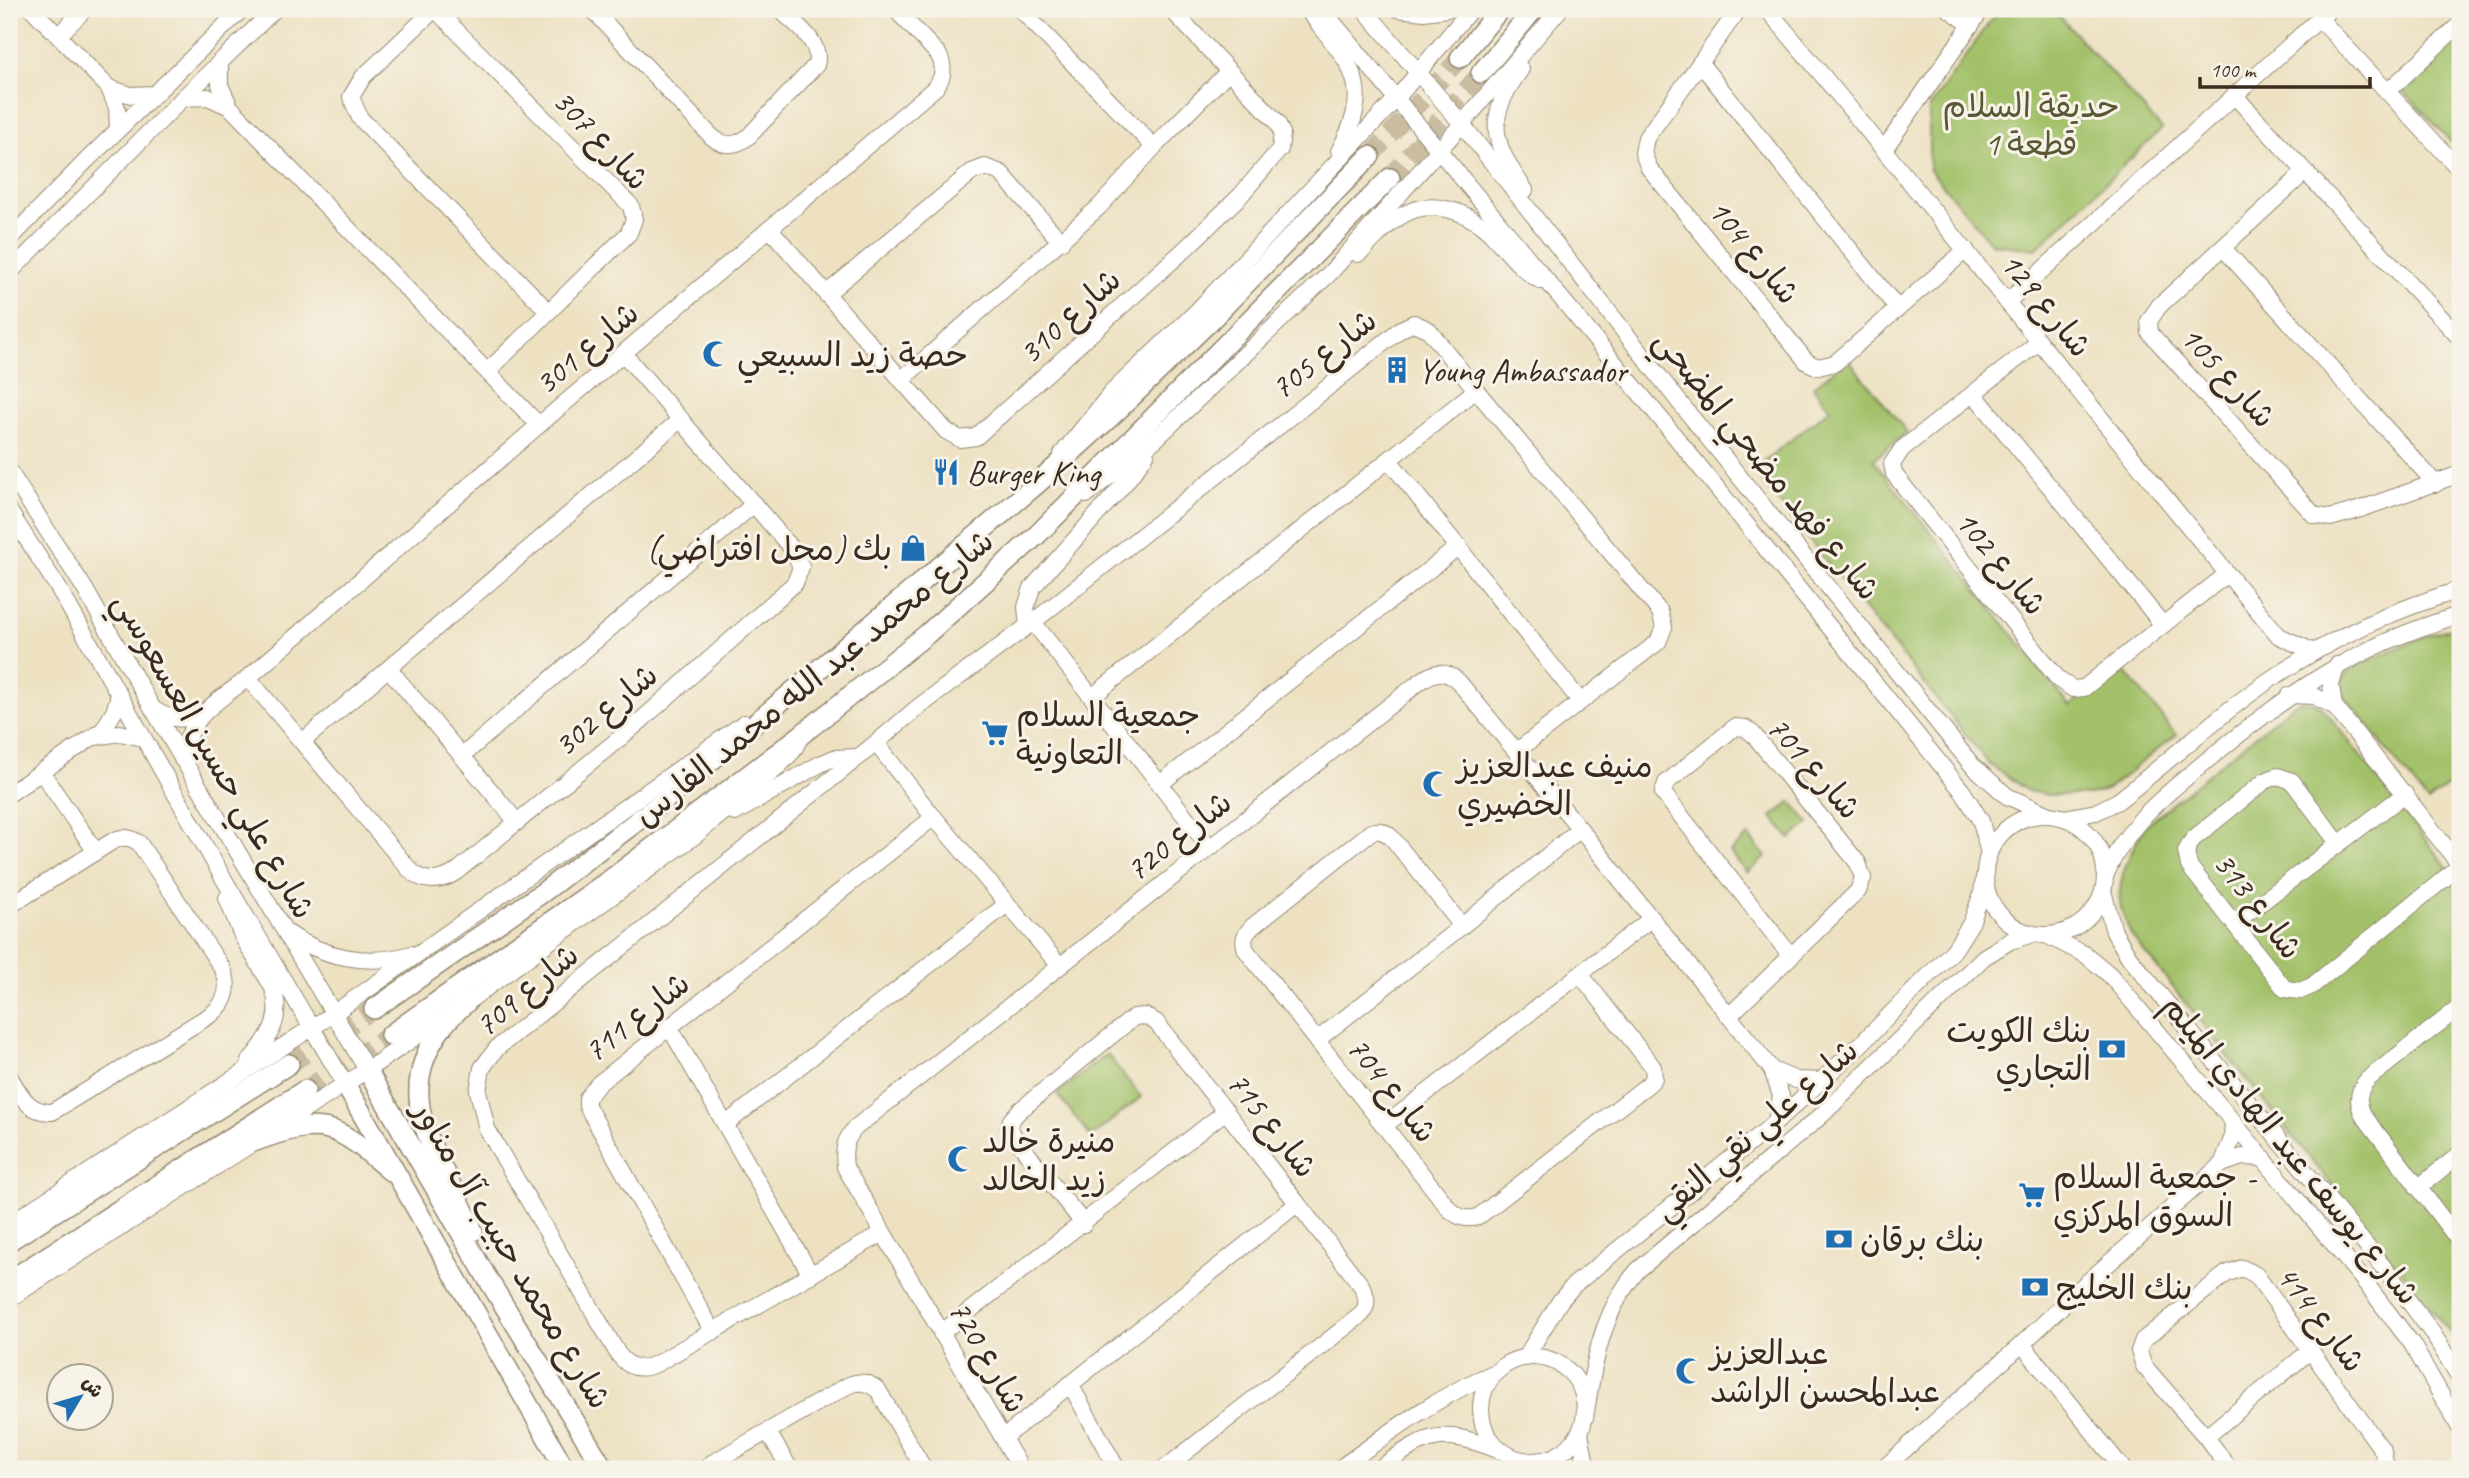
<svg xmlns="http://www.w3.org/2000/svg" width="2469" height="1478" font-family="Caveat,'Playpen Sans Arabic',sans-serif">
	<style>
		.green { fill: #a2c169; stroke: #6e7644; stroke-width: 2 }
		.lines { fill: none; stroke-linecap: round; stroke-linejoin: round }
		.major-tunnel { stroke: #c9bca1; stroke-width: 19; stroke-dasharray: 19 10; stroke-linecap: butt }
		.minor-casing { stroke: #948670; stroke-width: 18 }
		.major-casing { stroke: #948670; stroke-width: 22 }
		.minor { stroke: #fff; stroke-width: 16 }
		.major { stroke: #fff; stroke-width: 19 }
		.labels { text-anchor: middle; stroke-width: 6; stroke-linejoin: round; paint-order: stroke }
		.park-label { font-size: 33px; fill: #5a5734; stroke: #f7f3e8 }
		.street-label { font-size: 33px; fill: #3b2a1e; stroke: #f7f3e8 }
		.poi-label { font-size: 33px; fill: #3b2a1e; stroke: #f7f3e8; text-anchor: start }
	</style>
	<rect width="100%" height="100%" fill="#f7f3e8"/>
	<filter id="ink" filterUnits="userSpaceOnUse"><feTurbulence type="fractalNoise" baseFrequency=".0143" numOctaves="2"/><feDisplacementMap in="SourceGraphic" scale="14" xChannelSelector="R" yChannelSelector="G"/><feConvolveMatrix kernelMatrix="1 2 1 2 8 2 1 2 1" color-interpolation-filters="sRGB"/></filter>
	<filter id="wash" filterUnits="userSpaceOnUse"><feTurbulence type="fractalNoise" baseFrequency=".00686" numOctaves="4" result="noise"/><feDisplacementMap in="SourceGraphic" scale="28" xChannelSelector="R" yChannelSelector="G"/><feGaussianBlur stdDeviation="1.57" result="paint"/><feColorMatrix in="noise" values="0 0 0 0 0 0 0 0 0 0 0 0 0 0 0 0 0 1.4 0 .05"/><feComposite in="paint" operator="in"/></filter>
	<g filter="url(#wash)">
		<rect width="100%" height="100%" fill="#ede1c2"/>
		<g class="green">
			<path d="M1999,9H2053L2162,129L2036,249L1992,244L1929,169V108Z"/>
			<path d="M2460,36V152L2402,89Z"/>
			<path d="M1848,359L1907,432L1873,460L2070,706L2121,666L2176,735L2108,789L2090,795H2049L2028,791L1989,764L1753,470L1830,409L1813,387Z"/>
			<path d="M2460,625V776L2428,802L2341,692L2342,681L2348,672L2361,664L2423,637Z"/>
			<path d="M2302,701L2317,703L2325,711L2460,884V1345L2131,935C2128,926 2123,917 2121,908C2115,880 2132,848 2146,825L2294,704Z"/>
			<path d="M1791,802L1809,823L1790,839L1772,817Z"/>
			<path d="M1748,836L1766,857L1747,873L1730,852Z"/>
			<path d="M1107,1054L1141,1097L1091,1137L1057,1094Z"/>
		</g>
	</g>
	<g filter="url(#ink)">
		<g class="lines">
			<g class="major-tunnel">
				<path d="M1370,156L1460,58"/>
				<path d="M1390,178L1481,73"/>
				<path d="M289,1064L374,1009"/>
				<path d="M305,1090L390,1035"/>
			</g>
			<defs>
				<g id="minor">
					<path d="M32,9L109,88L117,108L118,129"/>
					<path d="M435,9L631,206L634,219L629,233L488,371"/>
					<path d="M435,9L363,77L351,97L360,118L548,311"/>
					<path d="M592,9L711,136C723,147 736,147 749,136L816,65C823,42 794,23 779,9"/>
					<path d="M1020,9L1154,147"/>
					<path d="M1307,9C1348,63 1377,82 1339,151"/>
					<path d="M1322,9L1661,419L1963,792L1981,821L1989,854"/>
					<path d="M1364,9L1462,124L1680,403L1972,765L2007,796L2049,815"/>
					<path d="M1398,9L1424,12L1447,9"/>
					<path d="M1739,9L1646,138L1643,153L1649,168L1807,362L1818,367L1835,363L1966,250"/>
					<path d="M1767,9C1941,215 2106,429 2279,636L2314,652"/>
					<path d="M1949,9L1971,25"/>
					<path d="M2319,18L2460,170"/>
					<path d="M58,36L85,9"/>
					<path d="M220,61V85L230,107L539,425"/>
					<path d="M1700,63L1898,309"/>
					<path d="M1521,69C1485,119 1491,142 1525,190"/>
					<path d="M109,88L131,95L155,94"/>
					<path d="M2387,92L2460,24"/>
					<path d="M2234,95L2460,338"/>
					<path d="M183,98L208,97L230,107"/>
					<path d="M1885,148L1982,9"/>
					<path d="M2305,172L2159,306L2149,321L2150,333L2314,515L2330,518L2355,511L2460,474"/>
					<path d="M770,229L946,431L960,439L976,437L1183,251L1240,196L1280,149L1282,133L1277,122L1171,9"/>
					<path d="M9,240L86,161L242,9"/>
					<path d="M2223,248L2436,484"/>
					<path d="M1358,254C1372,243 1383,227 1398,218C1429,196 1470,211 1494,237C1509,253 1522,271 1541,281"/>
					<path d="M9,273L183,98L275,9"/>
					<path d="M826,294L972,172L985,167L1001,173L1061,242"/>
					<path d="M2007,302L2330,9"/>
					<path d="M2039,342L1902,449L1892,464L1894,474L2059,680L2073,689L2084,688L2227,574"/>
					<path d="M901,380L1099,207L1154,147L1229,71"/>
					<path d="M1974,394L2163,625"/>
					<path d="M1062,454L1112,392L1197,311L1397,98L1471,9"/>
					<path d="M1389,460L1580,701"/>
					<path d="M9,471L83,586L153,709L367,1070"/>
					<path d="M1086,495L1156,439L1330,273L1462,124L1560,9"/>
					<path d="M9,511L59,589L222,876L345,1084"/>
					<path d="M1028,626L1026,607L1032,588L1125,483L1146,455"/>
					<path d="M389,669L517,822"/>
					<path d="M248,678L409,869C422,883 440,883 456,872L637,724L795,583L801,567L794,551L624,354"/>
					<path d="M2290,695L2314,696L2334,706L2460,865"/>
					<path d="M1092,697L1476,390"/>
					<path d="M2334,706L2331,685L2337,665"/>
					<path d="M153,709C168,719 181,721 199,716"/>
					<path d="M95,737L120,733L143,738"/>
					<path d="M302,742L681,419"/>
					<path d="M876,743L917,708L1033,622"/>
					<path d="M462,756L754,504"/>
					<path d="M182,759C189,715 217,702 248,678L539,425L936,87C944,76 945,66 938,54L895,9"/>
					<path d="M42,773L96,852"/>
					<path d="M1160,784L1459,546"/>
					<path d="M9,794L103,730L114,712L119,695"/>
					<path d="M735,813L820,764L834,758L857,757"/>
					<circle cx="2045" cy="875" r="60"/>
					<path d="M2064,818L2096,812L2118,801C2171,760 2221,712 2277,675C2334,637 2395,609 2460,590"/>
					<path d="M2338,843L2292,781L2278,776L2265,781L2193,839L2186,851L2189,866L2285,989L2300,991L2312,986L2460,866"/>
					<path d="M1210,848L1033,622L1401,329L1414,323L1429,330L1476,390L1660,612L1664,627L1658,642L1517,751"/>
					<path d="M2105,876C2127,823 2162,798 2205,762C2288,694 2355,645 2460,615"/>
					<path d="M2103,891L2114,932L2129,957L2386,1270L2433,1334L2460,1378"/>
					<path d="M227,898L242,936L273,988C284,1020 268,1039 249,1062"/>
					<path d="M9,906L113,841C123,836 130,837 139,843L222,968C231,985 227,1002 212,1014L52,1112C28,1113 20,1094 9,1076"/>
					<path d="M2234,923L2405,794"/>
					<path d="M1462,926L1393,839C1386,832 1381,829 1371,832L1253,926C1245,934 1242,939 1246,950L1450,1210C1460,1218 1466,1220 1478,1217L1650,1083L1654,1078L1653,1067L1580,974"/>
					<path d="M286,932C322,957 368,967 411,954"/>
					<path d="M2048,936L2086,955L2110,975L2215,1100L2364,1281L2412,1344L2460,1428"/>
					<path d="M2460,1007L2368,1079C2358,1090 2356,1102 2364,1116L2460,1242"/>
					<path d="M1729,1016L1858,891L1863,878L1858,863L1753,734L1745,728L1735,727L1666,783L1663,793L1791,956"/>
					<path d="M670,1028L811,1275"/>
					<path d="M1317,1040L1462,926L1580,829"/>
					<path d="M1772,1070L1796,1080L1823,1081"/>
					<path d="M726,1124L1007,904"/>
					<path d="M1384,1126L1652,918"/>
					<path d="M2222,1164L2232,1139L2233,1121"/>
					<path d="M2418,1188L2460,1154"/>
					<path d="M9,1224L333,1014L744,723"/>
					<path d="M1084,1224L1014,1137L1009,1127L1011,1120L1019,1111L1134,1017L1145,1016L1156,1022L1361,1285C1367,1297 1369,1302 1362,1314L1164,1469"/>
					<path d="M883,1233L656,1364C639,1371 629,1368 618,1354L487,1129L478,1091L482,1068L497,1048L876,743L927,809L1060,966"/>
					<path d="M9,1299L367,1070L467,1002L696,835L777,768L793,751L799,740"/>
					<path d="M713,1332L587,1106V1098L598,1084L934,817"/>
					<path d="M941,1333L1226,1111"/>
					<path d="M2022,1344L2123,1469"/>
					<circle cx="1533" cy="1409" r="52"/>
					<path d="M1525,1358L1560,1301L1574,1285L1776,1122L1859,1046L1954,950L1971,923L1982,893L1984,877"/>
					<path d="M1070,1384L1117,1469"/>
					<path d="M1585,1418C1593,1365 1602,1311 1638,1270L1822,1115L1984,957L2010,941L2033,934"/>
					<path d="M768,1432L790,1469"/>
					<path d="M1580,1433L1587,1469"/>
					<path d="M2206,1437L2311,1350"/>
					<path d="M1003,1438L1297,1204"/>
					<path d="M706,1469L712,1463L847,1386C858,1380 868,1382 878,1390L924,1469"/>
					<path d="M1021,1469L845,1167C843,1150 844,1141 855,1128L1403,695C1422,681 1436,662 1458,681L1580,829L1772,1070L1781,1096L1776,1122"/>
					<path d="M1339,1469C1390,1432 1437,1396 1496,1372"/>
					<path d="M1379,1469C1429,1432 1441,1428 1501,1451"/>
					<path d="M1883,1469L2022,1344L2084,1285L2222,1164L2242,1157L2264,1158"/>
					<path d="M2230,1469L2206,1437L2144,1366L2139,1351L2143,1340L2226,1274L2242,1268L2256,1275L2383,1451L2385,1463L2379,1469"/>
				</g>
				<g id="major">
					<path d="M1460,58L1500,9"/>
					<path d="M1481,73L1534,9"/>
					<path d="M467,1002C459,1009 450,1017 444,1025C385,1100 444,1160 473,1231"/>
					<path d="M374,1009L542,893L665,800L1038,483L1118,410L1208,323L1370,156"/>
					<path d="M390,1035L615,876L801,735L927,634L1037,535L1390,178"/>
					<path d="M367,1070L486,1276L604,1469"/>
					<path d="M345,1084L565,1469"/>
					<path d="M253,1142C325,1116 334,1123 390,1171"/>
					<path d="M9,1241L289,1064"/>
					<path d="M9,1281L305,1090"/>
				</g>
			</defs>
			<use href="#minor" class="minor-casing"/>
			<use href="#major" class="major-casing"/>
			<use href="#minor" class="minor"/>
			<use href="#major" class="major"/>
		</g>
	</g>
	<defs>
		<symbol id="mosque-bare" viewBox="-9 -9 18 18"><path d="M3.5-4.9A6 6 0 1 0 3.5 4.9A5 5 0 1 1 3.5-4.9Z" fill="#1f6fb2" stroke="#f7f3e8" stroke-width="2.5" paint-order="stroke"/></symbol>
		<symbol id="building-bare" viewBox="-9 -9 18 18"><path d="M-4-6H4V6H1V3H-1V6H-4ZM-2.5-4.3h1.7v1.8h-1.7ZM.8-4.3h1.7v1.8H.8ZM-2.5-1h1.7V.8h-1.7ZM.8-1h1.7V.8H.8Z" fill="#1f6fb2" stroke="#f7f3e8" stroke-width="2.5" paint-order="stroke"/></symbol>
		<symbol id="restaurant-bare" viewBox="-9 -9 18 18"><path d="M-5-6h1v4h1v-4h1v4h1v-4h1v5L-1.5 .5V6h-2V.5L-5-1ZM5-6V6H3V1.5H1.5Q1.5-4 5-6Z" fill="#1f6fb2" stroke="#f7f3e8" stroke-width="2.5" paint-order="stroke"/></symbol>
		<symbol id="shop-bare" viewBox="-9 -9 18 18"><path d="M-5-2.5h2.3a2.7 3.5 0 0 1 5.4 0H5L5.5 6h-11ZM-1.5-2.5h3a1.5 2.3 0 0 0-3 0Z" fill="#1f6fb2" stroke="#f7f3e8" stroke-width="2.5" paint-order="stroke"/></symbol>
		<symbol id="supermarket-bare" viewBox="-9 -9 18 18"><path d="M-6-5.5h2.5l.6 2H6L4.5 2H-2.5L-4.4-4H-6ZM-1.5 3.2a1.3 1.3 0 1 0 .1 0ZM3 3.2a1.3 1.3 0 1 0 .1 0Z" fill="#1f6fb2" stroke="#f7f3e8" stroke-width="2.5" paint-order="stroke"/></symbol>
		<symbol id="bank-bare" viewBox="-9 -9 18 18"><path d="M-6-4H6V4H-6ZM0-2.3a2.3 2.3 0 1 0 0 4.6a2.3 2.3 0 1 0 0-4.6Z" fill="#1f6fb2" stroke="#f7f3e8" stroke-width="2.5" paint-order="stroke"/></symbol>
	</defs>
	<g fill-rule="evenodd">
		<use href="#mosque-bare" x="697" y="335" width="38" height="38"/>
		<use href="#building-bare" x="1378" y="351" width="38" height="38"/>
		<use href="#restaurant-bare" x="927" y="453" width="38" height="38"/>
		<use href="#shop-bare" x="894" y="529" width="38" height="38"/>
		<use href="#supermarket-bare" x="976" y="714" width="38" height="38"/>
		<use href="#mosque-bare" x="1417" y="765" width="38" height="38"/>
		<use href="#bank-bare" x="2093" y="1030" width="38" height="38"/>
		<use href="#mosque-bare" x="942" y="1140" width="38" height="38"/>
		<use href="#supermarket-bare" x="2013" y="1176" width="38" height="38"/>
		<use href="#bank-bare" x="1820" y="1220" width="38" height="38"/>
		<use href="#bank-bare" x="2016" y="1268" width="38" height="38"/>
		<use href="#mosque-bare" x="1670" y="1352" width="38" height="38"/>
	</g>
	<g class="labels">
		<g class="park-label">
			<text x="2031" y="117">حديقة السلام<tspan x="2031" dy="38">قطعة 1</tspan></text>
		</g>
		<g class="street-label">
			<text transform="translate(602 139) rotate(47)" y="12">شارع 307</text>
			<text transform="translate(1755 251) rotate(51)" y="12">شارع 104</text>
			<text transform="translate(2047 304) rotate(51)" y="12">شارع 129</text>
			<text transform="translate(1069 315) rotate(-42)" y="12">شارع 310</text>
			<text transform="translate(586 347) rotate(-40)" y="12">شارع 301</text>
			<text transform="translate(1323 353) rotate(-38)" y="12">شارع 705</text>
			<text transform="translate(2229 376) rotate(48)" y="12">شارع 105</text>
			<text transform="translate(1768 464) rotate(51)" y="12">شارع فهد مضحي المضحي</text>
			<text transform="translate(2002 562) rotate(51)" y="12">شارع 102</text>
			<text transform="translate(813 677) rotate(-39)" y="12">شارع محمد عبد الله محمد الفارس</text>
			<text transform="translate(605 709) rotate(-40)" y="12">شارع 302</text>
			<text transform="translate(215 755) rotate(60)" y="12">شارع علي حسين العسعوسي</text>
			<text transform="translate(1815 767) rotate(49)" y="12">شارع 701</text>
			<text transform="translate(1178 835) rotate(-38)" y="12">شارع 720</text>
			<text transform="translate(2259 905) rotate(53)" y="12">شارع 313</text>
			<text transform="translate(526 989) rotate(-40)" y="12">شارع 709</text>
			<text transform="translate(636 1016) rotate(-38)" y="12">شارع 711</text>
			<text transform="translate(1393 1089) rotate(52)" y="12">شارع 704</text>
			<text transform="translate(1273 1124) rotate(52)" y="12">شارع 715</text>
			<text transform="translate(1755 1129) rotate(-41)" y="12">شارع علي نقي النقي</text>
			<text transform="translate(2292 1149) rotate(51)" y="12">شارع يوسف عبد الهادي الميلم</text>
			<text transform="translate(513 1254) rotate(59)" y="12">شارع محمد حبيب آل مناور</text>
			<text transform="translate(2322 1318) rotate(53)" y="12">شارع 414</text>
			<text transform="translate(989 1356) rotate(60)" y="12">شارع 720</text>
		</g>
		<g class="poi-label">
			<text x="737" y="366">حصة زيد السبيعي</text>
			<text x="1418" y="382">Young Ambassador</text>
			<text x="967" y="484">Burger King</text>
			<text x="892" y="560" text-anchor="end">بك (محل افتراضي)</text>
			<text x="1016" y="726">جمعية السلام<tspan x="1016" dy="38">التعاونية</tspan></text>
			<text x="1457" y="777">منيف عبدالعزيز<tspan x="1457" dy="38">الخضيري</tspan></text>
			<text x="2091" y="1042" text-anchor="end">بنك الكويت<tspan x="2091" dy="38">التجاري</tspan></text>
			<text x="982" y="1152">منيرة خالد<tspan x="982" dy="38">زيد الخالد</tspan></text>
			<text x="2053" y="1188">جمعية السلام -<tspan x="2053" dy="38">السوق المركزي</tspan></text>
			<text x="1860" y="1251">بنك برقان</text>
			<text x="2056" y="1299">بنك الخليج</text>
			<text x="1710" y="1364">عبدالعزيز<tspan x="1710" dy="38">عبدالمحسن الراشد</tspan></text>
		</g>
	</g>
	<rect width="2469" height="1478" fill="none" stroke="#f7f3e8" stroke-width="35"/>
	<g transform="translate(80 1397) rotate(52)"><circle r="33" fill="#f7f3e8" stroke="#aca397" stroke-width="2"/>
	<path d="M0-5L12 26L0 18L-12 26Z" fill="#1f6fb2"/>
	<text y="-10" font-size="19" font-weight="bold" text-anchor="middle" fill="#3b2a1e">ش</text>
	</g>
	<path d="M2200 77v10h170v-10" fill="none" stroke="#3b2a1e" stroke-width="3.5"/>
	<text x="2210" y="77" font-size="21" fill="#3b2a1e" stroke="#f7f3e8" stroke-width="5" paint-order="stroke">100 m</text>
</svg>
